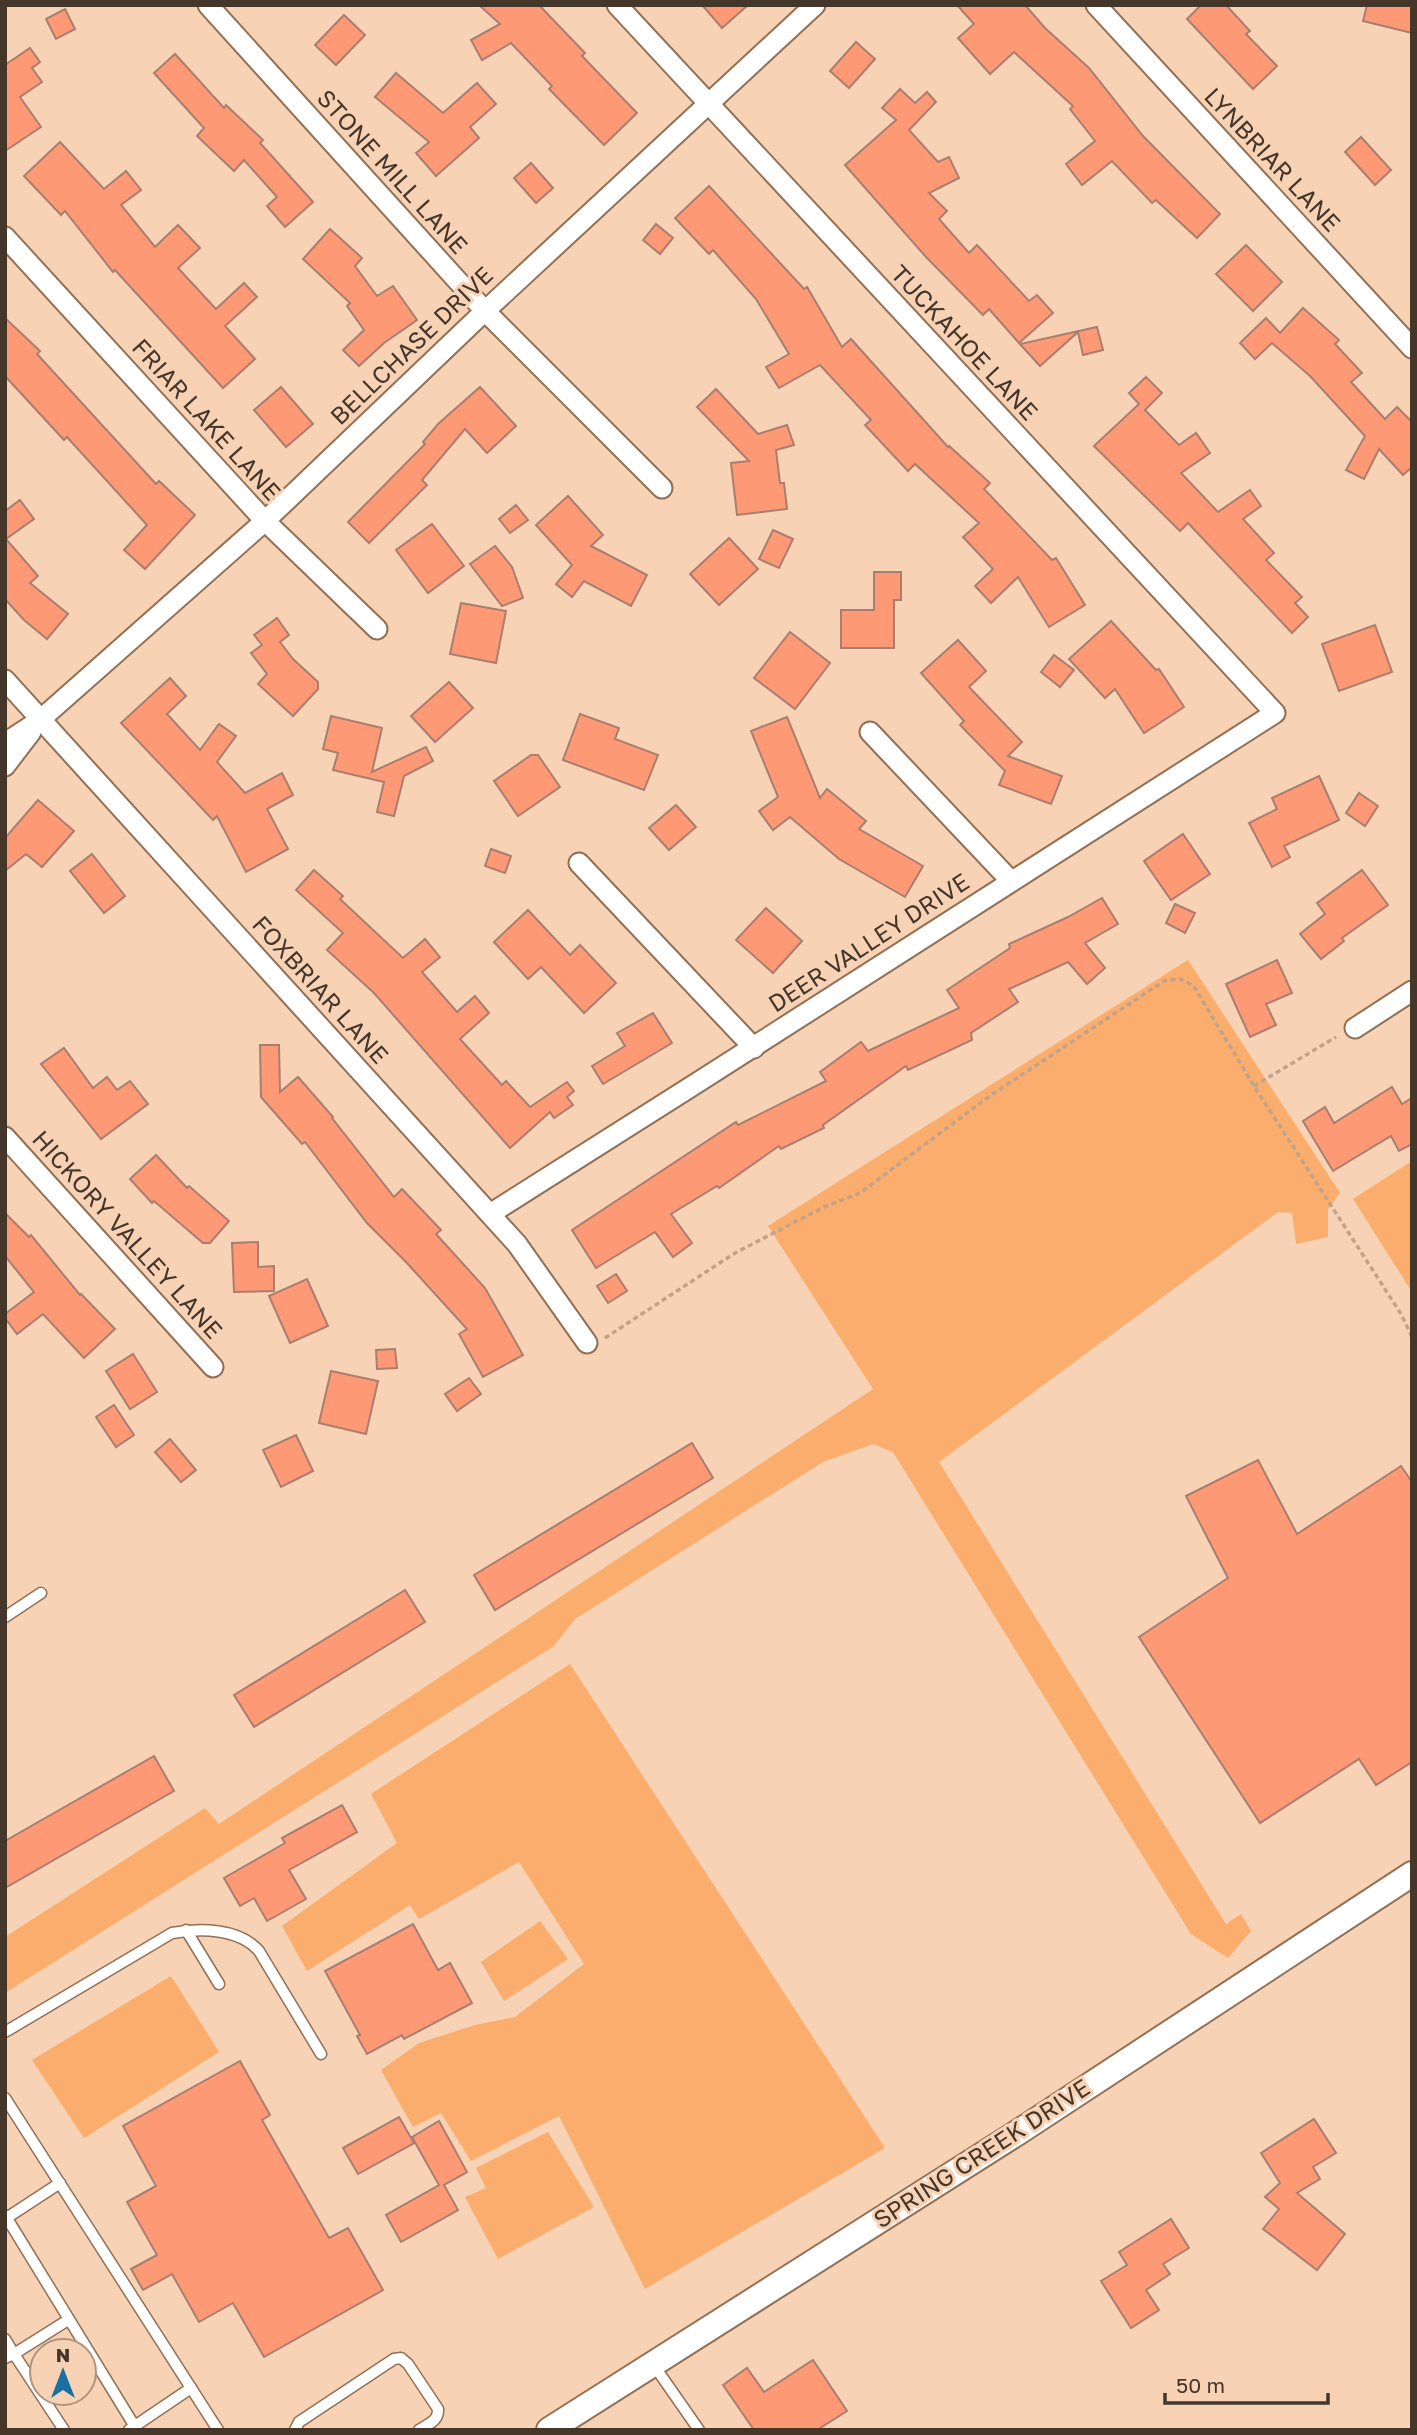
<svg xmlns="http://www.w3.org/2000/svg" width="1417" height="2435" font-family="'Golos Text',sans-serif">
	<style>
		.green { fill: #faad6d }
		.building { fill: #fe9976; stroke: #a97e70; stroke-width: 2 }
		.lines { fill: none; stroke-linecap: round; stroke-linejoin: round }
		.service-casing { stroke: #917055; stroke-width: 13 }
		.minor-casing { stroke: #917055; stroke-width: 23 }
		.tertiary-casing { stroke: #917055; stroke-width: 28 }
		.path { stroke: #c1a28a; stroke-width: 3.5; stroke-dasharray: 5 3.5; stroke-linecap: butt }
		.service { stroke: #fff; stroke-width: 10 }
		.minor { stroke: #fff; stroke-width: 19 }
		.tertiary { stroke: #fff; stroke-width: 24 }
		.labels { text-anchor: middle; stroke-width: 6; stroke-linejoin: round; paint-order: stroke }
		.street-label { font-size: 24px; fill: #45362a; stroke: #f8d2b5 }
	</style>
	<rect width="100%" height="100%" fill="#f8d2b5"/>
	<g class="green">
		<path d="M1188,960L1340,1193L1328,1209V1237L1296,1244L1292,1213L1278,1212L939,1462L1226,1924L1241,1914L1251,1931L1228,1958L1191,1934L893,1452L873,1444L823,1462L575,1619L554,1646L5,1993V1937L205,1808L219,1824L873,1389L768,1226Z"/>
		<path d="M1412,1161V1292L1353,1199Z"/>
		<path d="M570,1664L885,2148L645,2289L559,2116L471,2161L441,2113L413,2127L381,2070L419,2043L475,2025L515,2017L584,1964L519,1862L419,1919L410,1905L307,1971L282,1926L397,1843L371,1794Z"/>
		<path d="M540,1921L568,1959L504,2001L481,1962Z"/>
		<path d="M171,1976L219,2052L84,2138L32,2060Z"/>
		<path d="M548,2132L594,2207L498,2259L465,2197L486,2188L476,2168Z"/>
	</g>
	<g class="building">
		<path d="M479,5H539L585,53L582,56L637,113L604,145L549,89L552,86L511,43L482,60L471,40L500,24Z"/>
		<path d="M702,5H748L722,28Z"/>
		<path d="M957,5H1025L1045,28L1089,68L1143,136L1220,214L1197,238L1156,200L1152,203L1112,161L1082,185L1066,164L1095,141L1070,109L1073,106L1014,52L990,74L958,38L974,24Z"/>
		<path d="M1201,5H1226L1250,31L1246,34L1277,66L1253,89L1187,19Z"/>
		<path d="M1367,5H1412V33L1363,21Z"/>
		<path d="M65,9L75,29L56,39L46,19Z"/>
		<path d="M344,15L365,35L336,65L315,45Z"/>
		<path d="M856,42L875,59L849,88L830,71Z"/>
		<path d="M30,48L40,62L32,68L42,82L20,97L41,127L5,151V65Z"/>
		<path d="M175,54L224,108L226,105L263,140L260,143L313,202L285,227L267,206L277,197L244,160L234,171L197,136L204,128L154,73Z"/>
		<path d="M396,73L443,113L477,83L496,104L470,127L479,138L436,176L416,153L429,142L375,97Z"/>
		<path d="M900,89L915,103L927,92L936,102L909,130L938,162L949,157L959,178L929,193L947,211L939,219L969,253L977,245L1029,301L1037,295L1053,313L1019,343L989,309L983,315L926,257L845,165L896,120L882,108Z"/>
		<path d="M1361,137L1391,170L1375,185L1345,152Z"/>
		<path d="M60,142L104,189L126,171L141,190L121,205L155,247L178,225L200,248L178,268L216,309L244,283L257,297L225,326L255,359L223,388L115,270L113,272L65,211L61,215L24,176Z"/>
		<path d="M531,163L553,188L536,203L514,178Z"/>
		<path d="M709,186L804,289L807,287L842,347L851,339L948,447L949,446L990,483L984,489L1052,560L1056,558L1085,605L1049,627L1018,577L991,603L975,586L993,569L963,537L979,523L915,464L908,471L865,425L871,420L820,365L779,388L766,367L789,354L756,299L713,250L709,254L675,218Z"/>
		<path d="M656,224L673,238L660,254L643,240Z"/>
		<path d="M330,229L362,258L355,266L377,296L393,286L417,320L384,343L359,366L343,350L364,330L347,306L350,303L303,259Z"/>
		<path d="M1246,245L1282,282L1253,311L1216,274Z"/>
		<path d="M1303,308L1339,340L1335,344L1362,373L1351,382L1385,419L1397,407L1412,422V467L1403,475L1379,449L1364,479L1346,470L1365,436L1310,376L1272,343L1255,359L1240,343L1266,318L1280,333Z"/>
		<path d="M5,318L40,351L37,354L156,484L159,481L195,515L145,569L124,550L147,525L67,437L64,440L5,376Z"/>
		<path d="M1097,327L1103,350L1083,355L1078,332L1040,366L1020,344Z"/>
		<path d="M1146,377L1162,393L1145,410L1179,445L1196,433L1210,453L1181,473L1218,512L1250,490L1261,506L1243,519L1274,553L1266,560L1302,597L1295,603L1308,617L1292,633L1188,523L1180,531L1094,446L1139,404L1129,393Z"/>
		<path d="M281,387L313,424L286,447L254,410Z"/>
		<path d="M480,387L516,426L487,453L465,429L422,480L427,485L369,543L348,522L425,444L423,442L438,424Z"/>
		<path d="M716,389L758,434L787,425L794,445L776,450L780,483H784L787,509L737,515L731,463L749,461L697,407Z"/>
		<path d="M568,496L603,535L591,546L647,575L631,606L584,581L572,597L556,584L572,565L536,525Z"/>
		<path d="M20,500L34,519L6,539L38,576L30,583L68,614L47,639L24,620L5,599V511Z"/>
		<path d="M516,505L528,520L510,533L499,519Z"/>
		<path d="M432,524L464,566L428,593L396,550Z"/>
		<path d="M773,530L793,539L779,568L759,559Z"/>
		<path d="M729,538L758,569L719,605L690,574Z"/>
		<path d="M495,546L512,567L523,598L502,606L470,564Z"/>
		<path d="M874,572H901V600H894V648H841V610H874Z"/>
		<path d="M461,603L506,611L496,663L450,654Z"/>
		<path d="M277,618L289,635L280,642L293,659L318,682V689L293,716L258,684L267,674L251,653L262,645L254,635Z"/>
		<path d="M1111,621L1156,670L1159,669L1184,707L1144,733L1115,689L1105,698L1069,659Z"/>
		<path d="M1375,625L1392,672L1339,691L1322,644Z"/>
		<path d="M790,632L830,663L795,709L754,678Z"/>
		<path d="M958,640L986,671L969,687L1022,742L1008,756L1062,776L1051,804L999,785L1005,771L960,725L964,721L921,673Z"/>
		<path d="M1054,655L1074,670L1060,687L1041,672Z"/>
		<path d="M170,678L186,696L167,714L200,750L219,724L236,736L217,762L245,793L282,773L293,795L267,809L288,849L246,872L217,816L213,820L121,723Z"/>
		<path d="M449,682L473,708L435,742L411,716Z"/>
		<path d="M580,714L619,728L615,739L658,755L644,790L563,760Z"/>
		<path d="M331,716L382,728L372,772L426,747L433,761L404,776L394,816L377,812L384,782L333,770L338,753L323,749Z"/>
		<path d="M787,717L820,798L827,789L866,821L859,829L923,866L905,897L839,859L790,817L773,830L759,811L778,797L751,731Z"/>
		<path d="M531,755H538L560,787L518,816L494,781Z"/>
		<path d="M1319,776L1339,820L1284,846L1290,857L1272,867L1249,823L1277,809L1272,798Z"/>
		<path d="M1359,793L1378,806L1365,826L1346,813Z"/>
		<path d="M38,800L74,831L42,867L26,854L5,871V838Z"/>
		<path d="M676,805L696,827L669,850L649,828Z"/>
		<path d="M1183,834L1210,874L1171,900L1144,861Z"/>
		<path d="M491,849L511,856L505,873L485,866Z"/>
		<path d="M92,854L125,896L104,913L70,871Z"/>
		<path d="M314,870L343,896L340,899L403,958L425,939L440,957L422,972L457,1012L475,996L489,1013L460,1039L502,1085L506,1081L530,1107L567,1082L574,1091L567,1097L573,1105L554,1118L550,1112L510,1148L374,993L327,950L343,933L296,890Z"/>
		<path d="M1362,870L1388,905L1342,938L1344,941L1321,959L1300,934L1325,914L1317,903Z"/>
		<path d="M1102,898L1118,924L1085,943L1105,968L1087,984L1068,962L1009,989L1018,1002L971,1033L972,1040L908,1070L906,1066L823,1125L824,1128L781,1149L779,1146L719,1188L717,1186L671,1214L692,1243L673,1257L655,1232L596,1268L572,1230L736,1122L738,1125L826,1081L820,1072L861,1042L868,1051L959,1008L947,990L1010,948L1009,944L1068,917Z"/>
		<path d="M1175,904L1195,913L1185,933L1166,923Z"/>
		<path d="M766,908L802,941L773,973L736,940Z"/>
		<path d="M528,910L570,955L580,945L616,983L584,1013L541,967L528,979L494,942Z"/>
		<path d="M1277,960L1292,993L1266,1004L1276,1025L1250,1037L1226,984Z"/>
		<path d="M653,1013L672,1043L603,1084L592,1066L625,1046L617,1033Z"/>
		<path d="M260,1045H279L280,1092L298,1077L333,1117L332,1118L394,1197L402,1189L441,1230L436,1234L485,1288L523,1355L483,1377L459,1334L467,1329L406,1262L367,1223L305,1142L302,1144L261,1097Z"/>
		<path d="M64,1048L93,1088L107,1077L117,1090L130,1081L148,1104L101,1139L41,1064Z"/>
		<path d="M1392,1087L1402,1104L1412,1098V1144L1399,1151L1391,1136L1333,1171L1303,1121L1325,1107L1334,1123Z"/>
		<path d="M156,1155L187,1188L189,1186L229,1221L210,1243H203L154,1201L152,1203L130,1179Z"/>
		<path d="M5,1213L29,1237L31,1235L80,1295L81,1294L115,1329L84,1358L43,1314L17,1334L5,1318V1314L34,1292L5,1256Z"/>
		<path d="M258,1242V1267L274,1266V1291L234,1292L232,1243Z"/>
		<path d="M616,1274L627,1291L608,1303L597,1286Z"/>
		<path d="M307,1279L328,1326L290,1343L269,1296Z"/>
		<path d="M395,1349L397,1368L377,1369L376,1350Z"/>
		<path d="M133,1354L157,1392L130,1409L106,1371Z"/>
		<path d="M331,1371L378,1381L366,1434L319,1423Z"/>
		<path d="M469,1378L481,1394L457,1411L445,1394Z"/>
		<path d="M114,1405L134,1435L116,1447L96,1417Z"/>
		<path d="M296,1435L313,1471L281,1487L263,1450Z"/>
		<path d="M170,1439L196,1470L181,1482L155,1452Z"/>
		<path d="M692,1443L713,1478L495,1610L474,1575Z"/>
		<path d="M1258,1460L1297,1534L1401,1466L1412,1482V1762L1376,1785L1359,1759L1260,1823L1139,1637L1228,1578L1186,1496Z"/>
		<path d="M405,1590L425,1622L254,1727L234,1695Z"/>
		<path d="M154,1756L174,1791L5,1888V1841Z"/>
		<path d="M342,1805L357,1832L289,1870L306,1899L267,1921L254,1898L240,1906L224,1878L285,1843L282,1838Z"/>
		<path d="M413,1924L438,1970L450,1963L472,2003L404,2039L402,2035L367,2054L357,2036L360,2035L325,1971Z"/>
		<path d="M240,2061L270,2115L262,2120L329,2238L348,2228L383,2290L264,2357L233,2303L199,2322L172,2274L143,2290L131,2269L157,2255L127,2202L156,2186L123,2126Z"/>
		<path d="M399,2117L414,2143L358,2174L343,2148Z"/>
		<path d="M1314,2119L1336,2153L1313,2167L1320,2179L1297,2193L1345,2234L1317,2270L1263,2229L1279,2209L1265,2197L1280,2183L1261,2153Z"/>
		<path d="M439,2121L467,2172L444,2185L458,2210L401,2242L386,2215L439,2185L412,2137Z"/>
		<path d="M1171,2219L1189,2248L1163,2264L1170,2274L1146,2290L1159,2310L1131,2328L1101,2281L1127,2265L1119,2252Z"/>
		<path d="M813,2360L847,2411L817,2430H754L723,2385L747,2368L764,2392Z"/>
	</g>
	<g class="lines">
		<defs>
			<g id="service">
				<path d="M5,1617L41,1593"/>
				<path d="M186,1930L219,1984"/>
				<path d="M5,2032L172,1933C200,1928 239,1928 259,1951L321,2054"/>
				<path d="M5,2098L218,2430"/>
				<path d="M5,2215L137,2430"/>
				<path d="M5,2219L60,2183"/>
				<path d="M5,2339L14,2354L5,2358"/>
				<path d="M653,2364L699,2430"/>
				<path d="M64,2430L14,2354L68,2320"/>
				<path d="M129,2430L191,2388"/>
				<path d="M295,2430L299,2422L394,2359L401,2358L408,2364L438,2409C439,2421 428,2424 419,2430"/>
			</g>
			<g id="minor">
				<path d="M208,5L485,311L662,488"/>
				<path d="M1096,5L1412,348"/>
				<path d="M5,237L265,521L377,629"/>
				<path d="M5,680L517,1244L587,1343"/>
				<path d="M870,732L1010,880"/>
				<path d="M5,743L40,720L265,521L485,311L815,5"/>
				<path d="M5,766L31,732"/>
				<path d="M579,863L754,1048"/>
				<path d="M1355,1028L1412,991"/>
				<path d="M5,1137L213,1367"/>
				<path d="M490,1214C753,1049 1013,879 1275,713L617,5"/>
			</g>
			<path id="tertiary" d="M549,2430L1017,2133L1412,1874"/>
		</defs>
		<use href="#service" class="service-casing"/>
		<use href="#minor" class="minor-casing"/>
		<use href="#tertiary" class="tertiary-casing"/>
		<g class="path">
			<path d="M1254,1086L1336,1037"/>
			<path d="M605,1338L735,1253L824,1207L860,1193L991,1095L1164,981L1180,979L1193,985L1254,1086L1401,1314L1412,1337"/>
		</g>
		<use href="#service" class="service"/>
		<use href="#minor" class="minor"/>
		<use href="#tertiary" class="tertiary"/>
	</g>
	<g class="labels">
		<g class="street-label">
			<text transform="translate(1272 160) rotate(47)" y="8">LYNBRIAR LANE</text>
			<text transform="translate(392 172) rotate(48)" y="8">STONE MILL LANE</text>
			<text transform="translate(964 343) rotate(47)" y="8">TUCKAHOE LANE</text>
			<text transform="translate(412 346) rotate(-44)" y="8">BELLCHASE DRIVE</text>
			<text transform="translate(206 420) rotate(48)" y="8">FRIAR LAKE LANE</text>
			<text transform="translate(869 943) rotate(-33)" y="8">DEER VALLEY DRIVE</text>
			<text transform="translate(320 990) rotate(48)" y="8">FOXBRIAR LANE</text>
			<text transform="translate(127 1235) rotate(48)" y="8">HICKORY VALLEY LANE</text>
			<text transform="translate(982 2154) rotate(-33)" y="8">SPRING CREEK DRIVE</text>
		</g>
	</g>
	<rect width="1417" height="2435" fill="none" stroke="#45362a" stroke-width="14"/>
	<g transform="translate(63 2372)"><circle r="33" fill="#f8d2b5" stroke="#b0947d" stroke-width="2"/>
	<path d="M0-5L12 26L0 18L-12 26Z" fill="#1a70a0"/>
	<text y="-10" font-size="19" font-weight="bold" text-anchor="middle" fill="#45362a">N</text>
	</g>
	<path d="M1165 2393v10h163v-10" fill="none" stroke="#45362a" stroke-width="3.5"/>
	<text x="1176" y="2393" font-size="21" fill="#45362a" stroke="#f8d2b5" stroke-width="5" paint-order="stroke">50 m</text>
</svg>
